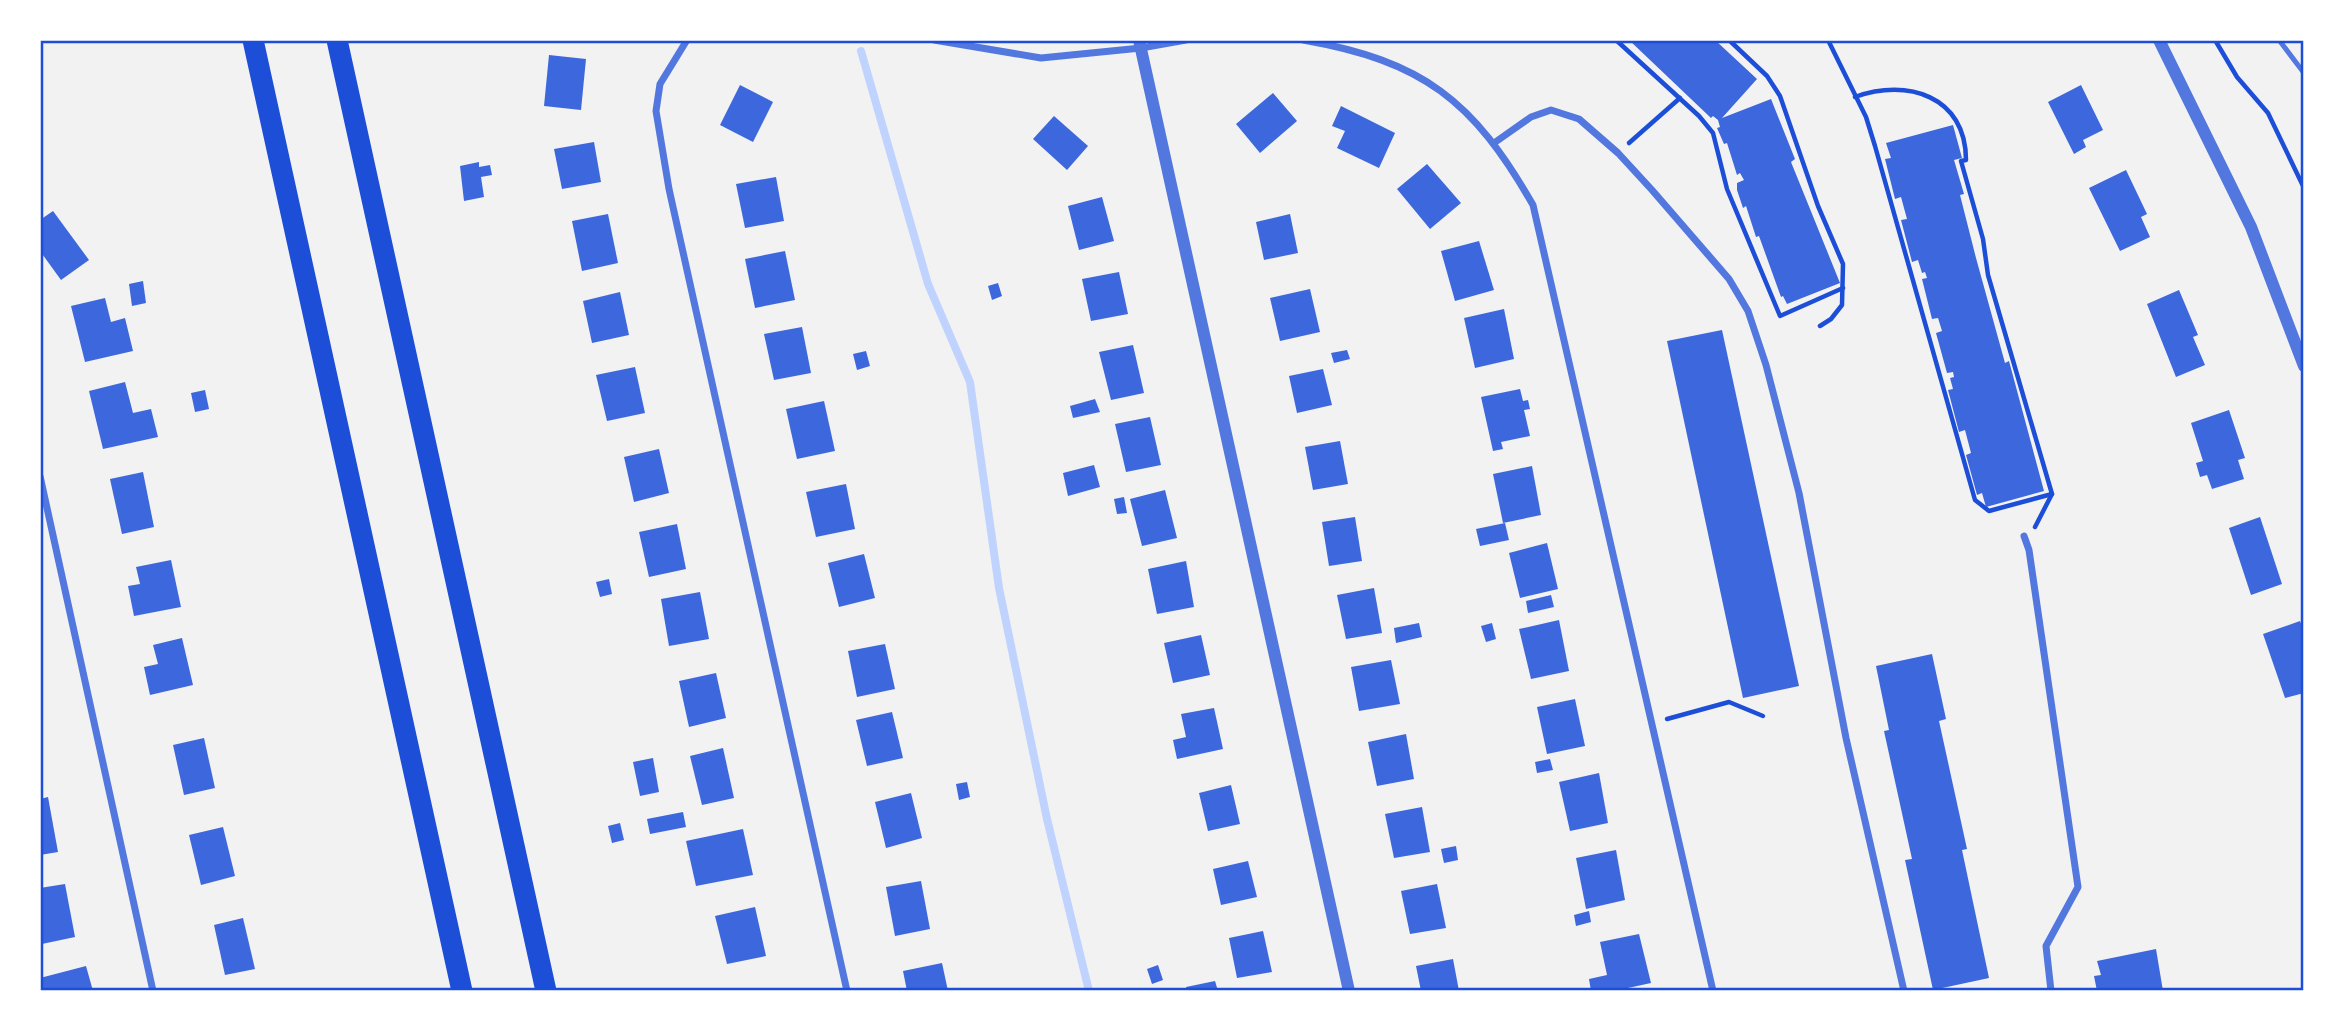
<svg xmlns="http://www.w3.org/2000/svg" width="2344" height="1031" font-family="'Varela Round',sans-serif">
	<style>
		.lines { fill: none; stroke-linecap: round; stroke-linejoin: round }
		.stream { stroke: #bfd3fe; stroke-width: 8 }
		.building { fill: #3d67dc }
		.path { stroke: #1d4ed8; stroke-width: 4.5 }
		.service { stroke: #5277de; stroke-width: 5 }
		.minor { stroke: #5277de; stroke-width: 7 }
		.tertiary { stroke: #5277de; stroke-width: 12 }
		.motorway { stroke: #1d4ed8; stroke-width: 21 }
		.neatline { fill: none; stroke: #1d4ed8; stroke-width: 2.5 }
	</style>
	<rect width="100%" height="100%" fill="#f2f2f2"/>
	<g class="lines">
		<path class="stream" d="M861,51L928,284L970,382L999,588L1047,819L1089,991"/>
	</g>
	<g class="building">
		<path d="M1629,40H1715L1757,79L1722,118L1771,99L1795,159L1791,162L1840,283L1787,304L1783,296L1781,297L1759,236L1756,237L1746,206L1743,208L1737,190V183L1744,180L1740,173L1737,175L1727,143L1724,144L1717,128L1720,127L1718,120L1713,116L1711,118Z"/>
		<path d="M549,55L586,59L581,110L544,106Z"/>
		<path d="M740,85L773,102L753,142L720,125Z"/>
		<path d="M2081,85L2103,130L2083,140L2086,147L2074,154L2048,102Z"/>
		<path d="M1273,93L1297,121L1260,153L1236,124Z"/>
		<path d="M1341,106L1395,133L1379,168L1337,148L1345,131L1332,126Z"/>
		<path d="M1054,116L1088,146L1067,170L1033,139Z"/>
		<path d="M1953,125L1962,158L1954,160L1964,194L1960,195L1976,258L2005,363L2009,361L2044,491L1986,507L1982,493L1977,495L1966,455L1971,453L1965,430L1959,432L1948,390L1953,389L1950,378L1954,377L1953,372L1947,373L1936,333L1942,331L1938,318L1932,319L1922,279L1927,278L1925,272L1922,273L1918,260L1912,262L1901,220L1907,219L1901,197L1895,199L1885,159L1891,158L1886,143Z"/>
		<path d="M594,142L601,182L562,189L554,149Z"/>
		<path d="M479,162V167L490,165L492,175L481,177L484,197L464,201L460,166Z"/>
		<path d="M1427,164L1461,203L1430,229L1397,189Z"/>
		<path d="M2126,170L2147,214L2141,217L2150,237L2120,251L2089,188Z"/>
		<path d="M776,177L784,221L745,228L736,184Z"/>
		<path d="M1102,197L1114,241L1079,250L1068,206Z"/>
		<path d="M53,211L89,260L61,280L40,251V220Z"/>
		<path d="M608,214L618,263L582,271L572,221Z"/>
		<path d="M1290,214L1298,253L1264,260L1256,222Z"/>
		<path d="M1479,241L1494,290L1455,301L1441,251Z"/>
		<path d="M785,251L795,300L755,308L745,259Z"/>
		<path d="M1119,272L1128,314L1091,321L1082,279Z"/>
		<path d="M143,281L146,303L132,306L129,284Z"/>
		<path d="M998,283L1002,296L992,300L988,286Z"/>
		<path d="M1310,289L1320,332L1280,341L1270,298Z"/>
		<path d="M2179,290L2198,335L2193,337L2205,365L2176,377L2147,304Z"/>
		<path d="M620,292L629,335L592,343L583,301Z"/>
		<path d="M105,298L111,322L125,318L133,351L85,362L71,306Z"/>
		<path d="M1504,309L1514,359L1475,368L1464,318Z"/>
		<path d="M802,327L811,373L774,380L764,334Z"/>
		<path d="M1722,330L1799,686L1743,698L1667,341Z"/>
		<path d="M1133,345L1144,393L1111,400L1099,352Z"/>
		<path d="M1347,350L1350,359L1334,363L1331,353Z"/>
		<path d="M866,351L870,366L857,370L853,354Z"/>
		<path d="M635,367L645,413L607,421L596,375Z"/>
		<path d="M1323,369L1332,405L1297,413L1289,376Z"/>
		<path d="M125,382L133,413L151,409L158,437L103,449L89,391Z"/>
		<path d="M1520,389L1523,401L1528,400L1530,409L1524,410L1530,436L1501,442L1503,449L1493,451L1481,397Z"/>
		<path d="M205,390L209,409L195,412L191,393Z"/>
		<path d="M1095,399L1100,412L1073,418L1070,406Z"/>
		<path d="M824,401L835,451L797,459L786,409Z"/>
		<path d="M2229,410L2245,458L2238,460L2244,479L2212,489L2207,475L2200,477L2196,463L2203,461L2191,423Z"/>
		<path d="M1150,417L1161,465L1126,472L1115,424Z"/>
		<path d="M1340,441L1348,484L1313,490L1305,447Z"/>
		<path d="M659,449L669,493L634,502L624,457Z"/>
		<path d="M1094,465L1100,487L1068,496L1063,473Z"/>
		<path d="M1532,466L1541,515L1503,523L1493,474Z"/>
		<path d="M143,472L154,527L122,534L110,479Z"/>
		<path d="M846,484L855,529L816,537L806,492Z"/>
		<path d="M1165,490L1177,538L1142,546L1130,499Z"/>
		<path d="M1124,497L1127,513L1117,514L1114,499Z"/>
		<path d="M1355,517L1362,561L1329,566L1322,522Z"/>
		<path d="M2260,517L2282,584L2251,595L2229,528Z"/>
		<path d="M1505,523L1509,540L1480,546L1476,529Z"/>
		<path d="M677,524L686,569L649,577L639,532Z"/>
		<path d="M1547,543L1558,589L1520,598L1509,553Z"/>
		<path d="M864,554L875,598L839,607L828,563Z"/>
		<path d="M171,560L181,607L134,616L128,586L140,584L136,567Z"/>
		<path d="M1186,561L1194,607L1157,614L1148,569Z"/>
		<path d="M609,579L612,594L600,597L596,582Z"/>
		<path d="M1374,588L1382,633L1346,639L1337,595Z"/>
		<path d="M700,592L709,639L669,646L661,599Z"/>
		<path d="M1551,595L1554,607L1528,613L1526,601Z"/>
		<path d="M1559,620L1569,671L1531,679L1519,629Z"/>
		<path d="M2300,621L2304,631V693L2285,698L2263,634Z"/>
		<path d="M1419,623L1422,637L1396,643L1394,628Z"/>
		<path d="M1492,623L1496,639L1486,642L1481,626Z"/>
		<path d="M1201,635L1210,675L1173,683L1164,643Z"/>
		<path d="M182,638L193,685L150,695L144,667L158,664L153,645Z"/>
		<path d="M885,644L895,689L857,697L848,651Z"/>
		<path d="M1932,654L1946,719L1939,721L1967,849L1962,850L1989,978L1933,990L1905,860L1912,859L1884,731L1889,730L1876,666Z"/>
		<path d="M1391,660L1400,704L1359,711L1351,667Z"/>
		<path d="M716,673L726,718L689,727L679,681Z"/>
		<path d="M1575,699L1585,746L1547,754L1537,707Z"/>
		<path d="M1214,708L1223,749L1177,759L1173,740L1186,737L1181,714Z"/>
		<path d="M892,712L903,758L867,766L856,720Z"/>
		<path d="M1406,734L1414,779L1377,786L1368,742Z"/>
		<path d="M204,738L215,788L184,795L173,745Z"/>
		<path d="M723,748L734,798L702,805L690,756Z"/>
		<path d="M653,758L659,792L640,796L633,762Z"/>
		<path d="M1550,759L1553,770L1537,773L1535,762Z"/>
		<path d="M1599,773L1608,823L1570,831L1559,782Z"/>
		<path d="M967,782L970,797L959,800L956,784Z"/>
		<path d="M1231,785L1240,824L1208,831L1199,793Z"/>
		<path d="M911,793L922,838L886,848L875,802Z"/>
		<path d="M48,797L58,852L40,855V799Z"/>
		<path d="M1422,807L1430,852L1394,858L1385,814Z"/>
		<path d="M683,812L686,827L650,834L647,819Z"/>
		<path d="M620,823L624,840L612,843L608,826Z"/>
		<path d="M223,827L235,876L201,885L189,835Z"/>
		<path d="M743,829L753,875L696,886L686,841Z"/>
		<path d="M1456,846L1458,860L1444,863L1441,849Z"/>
		<path d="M1616,850L1625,900L1586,909L1576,858Z"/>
		<path d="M1248,861L1257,897L1221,905L1213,869Z"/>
		<path d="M921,881L930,929L895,936L886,887Z"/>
		<path d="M65,884L75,937L42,944L40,888Z"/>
		<path d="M1437,884L1446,928L1410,934L1401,891Z"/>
		<path d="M755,907L766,956L727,964L715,916Z"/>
		<path d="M1589,911L1591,922L1576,926L1574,915Z"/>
		<path d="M243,918L255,969L225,975L214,925Z"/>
		<path d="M1263,931L1272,972L1237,978L1229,938Z"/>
		<path d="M1639,934L1651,983L1614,991H1591L1589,979L1607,975L1600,942Z"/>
		<path d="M2156,949L2163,991H2097L2094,976L2101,975L2097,961Z"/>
		<path d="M1453,959L1459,991H1421L1416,966Z"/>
		<path d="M942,963L948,991H907L903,971Z"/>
		<path d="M1158,965L1163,980L1152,984L1147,969Z"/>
		<path d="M86,966L93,991H43L40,978Z"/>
		<path d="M1215,981L1218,991H1187L1186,987Z"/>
	</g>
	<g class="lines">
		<g class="path">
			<path d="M1616,40L1699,116L1713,133L1727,189L1780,316L1843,288"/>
			<path d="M1729,40L1767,76L1780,96L1818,206L1843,264L1842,305L1831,319L1820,326"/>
			<path d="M1828,40L1866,117L1875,146L1975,500L1989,511L2052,494"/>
			<path d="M2215,40L2237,77L2268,113L2304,188"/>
			<path d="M1855,97C1907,78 1966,96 1966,160L1961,161L1983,239L1988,275L2052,494L2035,527"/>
			<path d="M1629,143L1680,98"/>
			<path d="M1667,719L1729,702L1763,716"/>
		</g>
		<path class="service" d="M2279,40L2304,73"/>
		<g class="minor">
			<path d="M687,40L660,84L656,111L669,189L847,991"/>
			<path d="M934,40L1041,58L1141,48L1186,40"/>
			<path d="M1303,40C1423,61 1473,100 1533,205L1713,991"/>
			<path d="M1494,143L1531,117L1551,110L1579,119L1618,153L1652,190L1729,279L1748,311L1766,365L1799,493L1846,738L1904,991"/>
			<path d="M40,476L153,991"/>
			<path d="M2024,536L2029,550L2078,887L2046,946L2051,991"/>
		</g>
		<g class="tertiary">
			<path d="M1139,40L1349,991"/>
			<path d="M2159,40L2251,227L2304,366"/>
		</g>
		<g class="motorway">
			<path d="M253,40L462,991"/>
			<path d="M337,40L546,991"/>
		</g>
	</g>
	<rect width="2344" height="1031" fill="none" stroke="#ffffff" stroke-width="84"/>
	<rect x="42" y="42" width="2260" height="947" class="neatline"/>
</svg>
